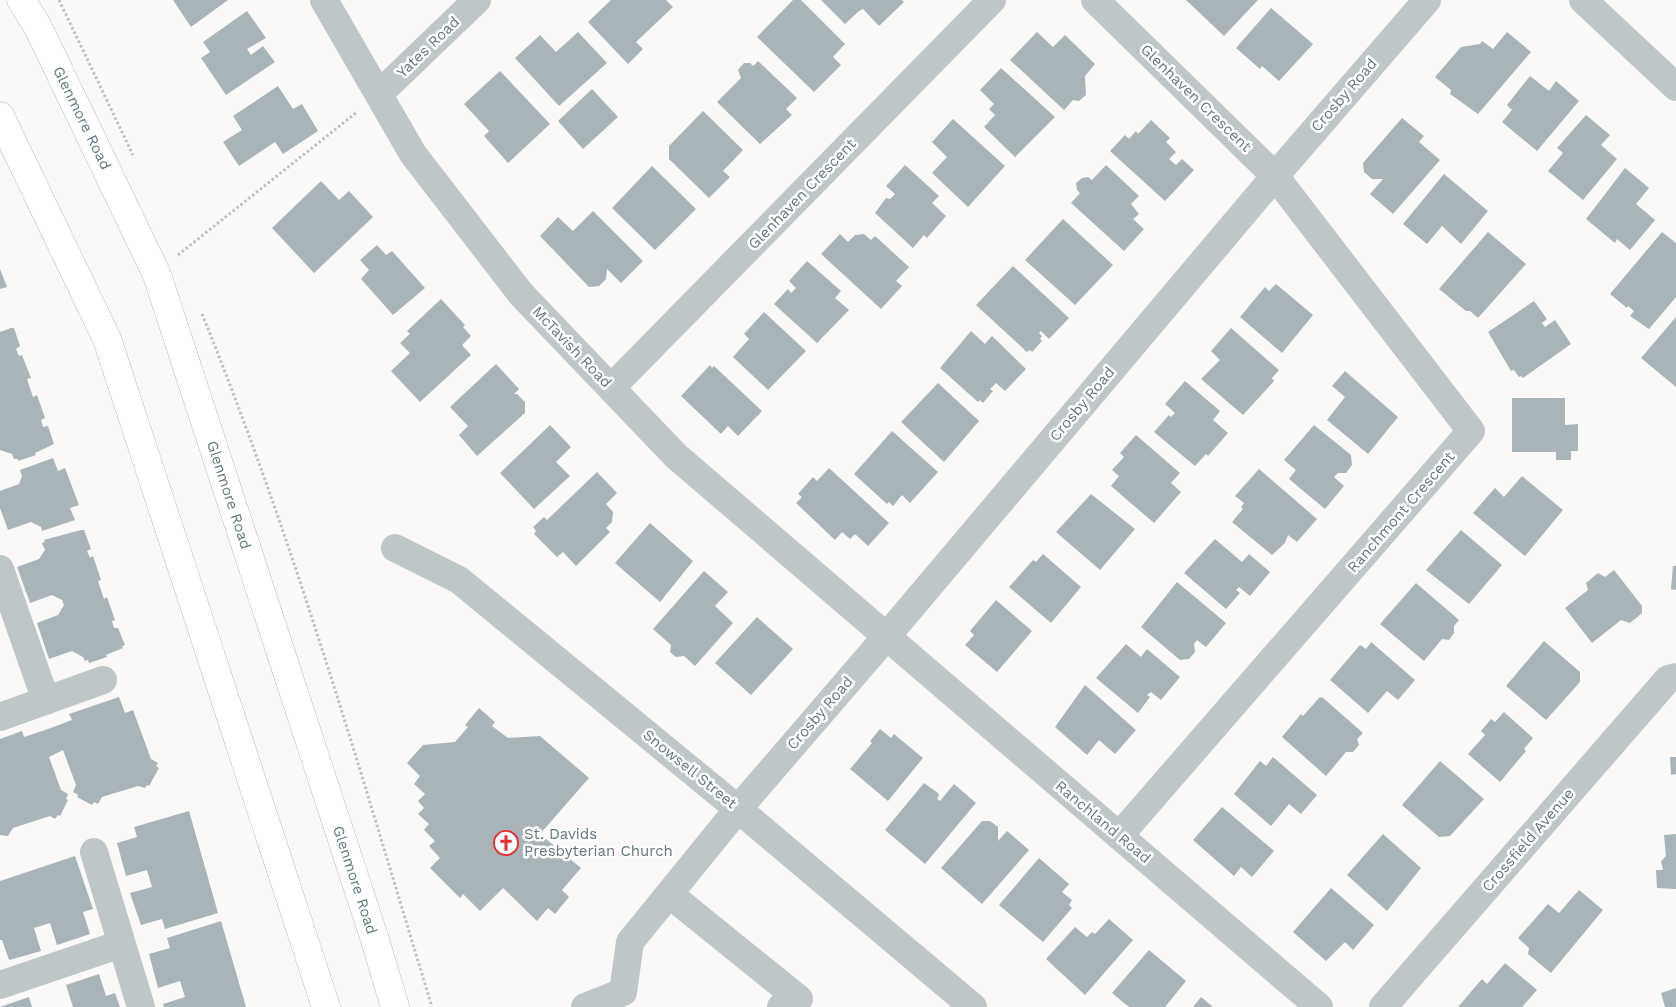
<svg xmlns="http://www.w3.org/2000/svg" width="1676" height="1007" font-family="'Work Sans',sans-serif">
  <rect width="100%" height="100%" fill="#faf9f8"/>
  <path fill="#a8b4b7" d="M173,0H228L191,27Z
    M611,0H666L673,7L636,42L643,49L628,64L588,22Z
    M793,0H801L845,44L833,57L841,65L814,92L757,37Z
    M821,0H902L904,2L879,26L863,9L859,11L845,24Z
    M1186,0H1258L1224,36Z
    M1271,8L1313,44L1279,81L1262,66L1260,69L1236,48Z
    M247,11L266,38L247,49L251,55L263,46L275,62L226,95L201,58L210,52L203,42Z
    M578,32L607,63L559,106L515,58L540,35L556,52Z
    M1037,32L1053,47L1065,35L1095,64L1085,76L1086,95L1079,101L1073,100L1064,110L1010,60Z
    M1507,32L1531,52L1478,114L1450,94L1451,90L1435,77L1461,47L1480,44L1482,41L1493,49Z
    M758,61L797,98L786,109L792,115L760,144L717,102L741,78L738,70L744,63H750L753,66Z
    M1001,68L1055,117L1015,157L984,127L995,115L989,109L994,104L980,90Z
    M500,71L550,124L508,163L484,136L489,131L464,104Z
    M1530,76L1549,91L1556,81L1579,101L1537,151L1502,122L1512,110L1507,105Z
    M278,86L293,109L302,104L318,131L283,154L275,142L239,166L223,142L242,130L233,116Z
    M592,89L618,117L583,149L558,121Z
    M703,111L743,150L723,171L730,177L709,198L669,159V146Z
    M1586,115L1610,135L1601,145L1617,159L1583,200L1548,171L1563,153L1557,148Z
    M1402,118L1424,136L1419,142L1440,160L1393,214L1370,194L1383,179H1372L1364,172L1363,163Z
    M953,119L1005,166L968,207L932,173L947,157L932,142Z
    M1151,120L1170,138L1166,142L1176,152L1169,159L1176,165L1182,159L1194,170L1165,201L1110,151L1125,135L1129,139L1136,131L1138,134Z
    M905,165L939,196L932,203L946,216L927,238L924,235L913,248L875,213L886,198L890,199L895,194L886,186Z
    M1106,165L1139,196L1131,204L1139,214L1133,219L1144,229L1124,251L1071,203L1080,193L1077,190L1076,183L1082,178L1088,177L1092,180Z
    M652,166L696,209L655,250L612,208Z
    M1625,168L1649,188L1636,204L1655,220L1630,250L1617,239L1615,243L1586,219Z
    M1444,174L1488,211L1461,244L1442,226L1427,244L1403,224Z
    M321,181L339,200L349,191L373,217L314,273L272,228Z
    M593,211L643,261L621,283L607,269L606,279L599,286L589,287L540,236L558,217L573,231Z
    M1063,219L1113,265L1075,305L1025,260Z
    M1488,232L1526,264L1478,318L1470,311H1466L1439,289Z
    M1662,232L1676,243V297L1649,329L1630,316L1634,311L1628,306L1627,308L1610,294Z
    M840,234L848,242L855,235L864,234L871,240L875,236L909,267L896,281L902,286L881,309L821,254Z
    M377,245L386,255L392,251L425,288L393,315L361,279L369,270L360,260Z
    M807,261L841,291L835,298L849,310L817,343L774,304L788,289L791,293L796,288L789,281Z
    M1013,266L1069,318L1049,339L1041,331L1039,333L1042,336L1040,339L1042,341L1032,352L1030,350L1027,352L976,305Z
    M0,269L7,287L0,289Z
    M1276,284L1313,315L1282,353L1240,317L1265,287L1269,291Z
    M441,299L465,325L463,327L471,336L462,345L471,355L420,402L391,371L410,353L400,343L410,334L407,331Z
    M1534,301L1547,319L1542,323L1545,327L1555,320L1571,344L1523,378L1521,376L1519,377L1514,370L1511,371L1488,332Z
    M764,312L806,351L768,390L733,357L749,339L744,334Z
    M1676,317V387L1641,358Z
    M11,328H14L20,346L16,349L19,356L22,355L31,378L27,379L33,397L37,395L45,418L41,420L43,427L48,426L54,444L35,453L36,455L18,461V459H14L12,454L0,450V332Z
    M1231,328L1279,370L1272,378L1274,381L1243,415L1201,379L1220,360L1211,351Z
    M971,331L985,344L992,336L1026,369L1005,391L996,383L990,389L993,391L983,403L980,400L978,402L940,368Z
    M496,364L519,389L514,394H517L525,402V413L477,456L459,435L468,426L450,407Z
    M710,365L712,368L714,366L762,411L738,436L728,426L721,434L681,396Z
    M1345,371L1398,417L1368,454L1327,420L1345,397L1332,386Z
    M1185,381L1220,411L1213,420L1228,433L1208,456L1206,454L1195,466L1154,432L1169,415L1171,417L1175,413L1165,404Z
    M938,383L979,421L944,462L901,422Z
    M1512,398H1565V425L1578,424V451H1571V460H1556V452H1512Z
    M550,425L571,447L556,462L570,476L534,509L500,473Z
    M1314,425L1351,455L1352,465L1346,473H1338L1334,477L1344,486L1325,509L1289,479L1296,470L1284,460Z
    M892,431L938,472L910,503L902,495L893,506L889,502L887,504L854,474Z
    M1136,435L1180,473L1171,483L1181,492L1154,523L1111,486L1119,476L1112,470L1124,457L1120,453Z
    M53,458L58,471L65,468L79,505L70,508L75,520L42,531L41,527L31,522L8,530L0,508V491L19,484L22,476L20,470Z
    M829,468L889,523L868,546L855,534L850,539L842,532L835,540L796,503L802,497L798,494L813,477L817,481Z
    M1259,469L1317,519L1297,542L1288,535L1285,543L1272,555L1232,522L1243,509L1241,507L1244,503L1235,496Z
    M597,472L617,493L606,504L613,512L612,522L606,528L610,532L576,566L563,552L557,557L534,534L536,531L533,527L544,517L547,520Z
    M1522,476L1563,510L1525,556L1473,513L1495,488L1504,497Z
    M1091,494L1135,529L1100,570L1056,532Z
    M650,523L693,561L660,602L615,563Z
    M81,530H84L91,549L87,551L90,558L93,556L101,580L98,581L104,599L107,597L115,620L112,621L114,628H118L125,645L122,646L123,648L106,655L107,657L89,663L88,660L85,661L83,657L72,651L49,659L37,623L58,615L64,605L62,600L52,595L30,603L17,567L39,559L45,550L42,543L45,542L44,540Z
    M1461,530L1502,565L1469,604L1426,570Z
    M1215,539L1242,562L1249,554L1270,572L1250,596L1239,587L1236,590L1240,593L1226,609L1184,573Z
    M1043,554L1081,587L1051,623L1009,587L1033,560L1036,562Z
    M1673,566H1676V590L1671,589Z
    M1614,570L1642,606V613L1630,623L1621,620L1592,643L1565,608L1588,590L1586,583L1598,573L1605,577Z
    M704,571L728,592L715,606L733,623L695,666L684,656L676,657L670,652L671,645L653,629Z
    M1177,582L1226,623L1206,647L1197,640L1194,644L1195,652L1189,659L1180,660L1141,627Z
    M1416,583L1459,620L1454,626V633L1449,640L1442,639L1424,661L1380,624Z
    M996,600L1032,631L997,672L965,645L974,635L970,631Z
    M757,617L793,649L751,695L715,663Z
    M1544,641L1580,672V682L1546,720L1506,686Z
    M1371,642L1415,680L1398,700L1387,691L1368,713L1330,680L1360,645L1366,649Z
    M1126,644L1141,657L1147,649L1180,677L1161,700L1151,692L1147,695L1150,697L1138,713L1096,678Z
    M1085,685L1136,730L1115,754L1099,740L1087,755L1055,727Z
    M119,697L125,713L133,710L151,759L158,763L156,766L159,768L149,786L147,785L145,788L138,786L102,797L98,804L94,802L92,805L77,797L78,795L73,792L76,785L63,750L49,757L61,790L68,794L66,799L68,800L60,816L58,815L55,819L50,816L13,828L8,836L0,835V739L22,731L24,737L48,729L72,720L69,714Z
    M1322,697L1363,733L1357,739L1359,745L1353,752H1346L1326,776L1282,737L1301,714L1303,716L1319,698Z
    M479,708L495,722L492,726L508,738L540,736L589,778L540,834L581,868L562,890L569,897L555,914L548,908L537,921L503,888L480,911L463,894L460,898L430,868L440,858L429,846L435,841L424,830L429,824L418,814L424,808L418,801L425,794L414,784L420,776L407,763L423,745L455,742L468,727L465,725Z
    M1504,712L1533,738L1524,749L1526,751L1500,782L1468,754L1485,735L1481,731L1491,719L1495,722Z
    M880,729L891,738L894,734L923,758L888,801L850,769L872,743L870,741Z
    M1273,757L1317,795L1301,814L1289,804L1271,826L1234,794L1260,761L1266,766Z
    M1670,757H1676V774L1671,775Z
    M1440,761L1484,799L1450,836L1439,837L1402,805Z
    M924,783L938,793L939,796L937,799L940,801L954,784L976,803L925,864L885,830Z
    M1222,807L1274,851L1252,877L1241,867L1234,876L1193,840Z
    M189,811L218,913L165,929L162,919L141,925L130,893L152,887L147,870L126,876L117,843L137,837L134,827Z
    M982,821H990L998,827V841L1007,831L1029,850L982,904L941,868Z
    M1383,834L1421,868L1387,911L1347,875Z
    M1676,834V889L1657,888L1656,870H1663L1661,861L1666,856L1664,835Z
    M75,856L93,909L83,912L90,934L57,945L50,923L34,928L41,951L9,960L2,940H0V881Z
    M1039,858L1069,884L1062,892L1072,900L1069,905L1072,908L1043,942L999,905Z
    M1331,888L1374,925L1353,950L1345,942L1326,961L1293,932Z
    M1579,890L1603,910L1551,973L1528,954L1529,948L1518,938L1548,904L1559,913Z
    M1109,919L1133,940L1085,995L1046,959L1075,927L1087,937L1092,932L1095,934Z
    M221,921L246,1007H164L163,1004L185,997L180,981L158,988L149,954L170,948L167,938Z
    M1149,950L1186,981L1165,1007H1129L1112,993Z
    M1505,963L1537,990L1522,1007H1458L1482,979L1487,984Z
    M99,974L106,996L115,993L120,1007H73L66,985Z
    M1676,988V1007H1665L1661,993Z
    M29,997L32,1007H0Z
    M1201,997L1213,1007H1193Z"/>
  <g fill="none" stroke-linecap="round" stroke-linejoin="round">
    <defs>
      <path id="major" d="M21,0L38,27L157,275L375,940L395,1007
        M0,116L107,339L326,1007"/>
    </defs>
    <use href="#major" stroke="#b2babd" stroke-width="29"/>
    <path stroke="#bbc0c2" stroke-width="3" stroke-dasharray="2.5 2.5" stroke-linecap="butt" d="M59,0L133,155
      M178,255L357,112
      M202,314C294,540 361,774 432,1007"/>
    <path stroke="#bec6c8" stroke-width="28" d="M324,0L413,154L521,294L676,456L1319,1007
      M1095,0L1275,176L1471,431L1119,836
      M1583,0L1676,87
      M379,94L477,0
      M611,388L992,0
      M395,548L459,580L738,809L973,1007
      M0,569L46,701
      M0,717L103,680
      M94,852L141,1007
      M669,894L799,999L781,1007
      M0,985L121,944
      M585,1007L623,992L630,942L738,809L886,637L1275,176L1427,0
      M1383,1007L1668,679L1676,677"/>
    <use href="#major" stroke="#fff" stroke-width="28"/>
  </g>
  <defs>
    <symbol id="church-ring" viewBox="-11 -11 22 22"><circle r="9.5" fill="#fff" stroke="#e32f30" stroke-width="1.5"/><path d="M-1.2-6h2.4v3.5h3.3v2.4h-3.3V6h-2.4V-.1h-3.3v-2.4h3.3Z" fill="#e32f30"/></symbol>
  </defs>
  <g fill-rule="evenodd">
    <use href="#church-ring" x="492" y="829" width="28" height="28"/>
  </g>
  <g text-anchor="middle" stroke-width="5" stroke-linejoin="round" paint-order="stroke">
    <g font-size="15" fill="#60777d" stroke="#fff">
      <text transform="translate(428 47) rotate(-44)" y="5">Yates Road</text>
      <text transform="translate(1344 95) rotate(-49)" y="5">Crosby Road</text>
      <text transform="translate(1196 98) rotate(44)" y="5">Glenhaven Crescent</text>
      <text transform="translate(82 118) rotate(64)" y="5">Glenmore Road</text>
      <text transform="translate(802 194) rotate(-46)" y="5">Glenhaven Crescent</text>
      <text transform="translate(572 347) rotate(46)" y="5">McTavish Road</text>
      <text transform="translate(1082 404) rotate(-50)" y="5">Crosby Road</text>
      <text transform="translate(229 495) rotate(72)" y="5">Glenmore Road</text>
      <text transform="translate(1401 512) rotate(-49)" y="5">Ranchmont Crescent</text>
      <text transform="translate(820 713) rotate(-49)" y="5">Crosby Road</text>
      <text transform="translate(690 769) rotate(39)" y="5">Snowsell Street</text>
      <text transform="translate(1103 822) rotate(40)" y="5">Ranchland Road</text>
      <text transform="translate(1528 840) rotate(-49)" y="5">Crossfield Avenue</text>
      <text transform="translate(355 880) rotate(72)" y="5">Glenmore Road</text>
    </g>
    <g font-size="15" fill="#60777d" stroke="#fff" text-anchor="start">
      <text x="524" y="839">St. Davids<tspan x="524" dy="17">Presbyterian Church</tspan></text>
    </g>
  </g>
</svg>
